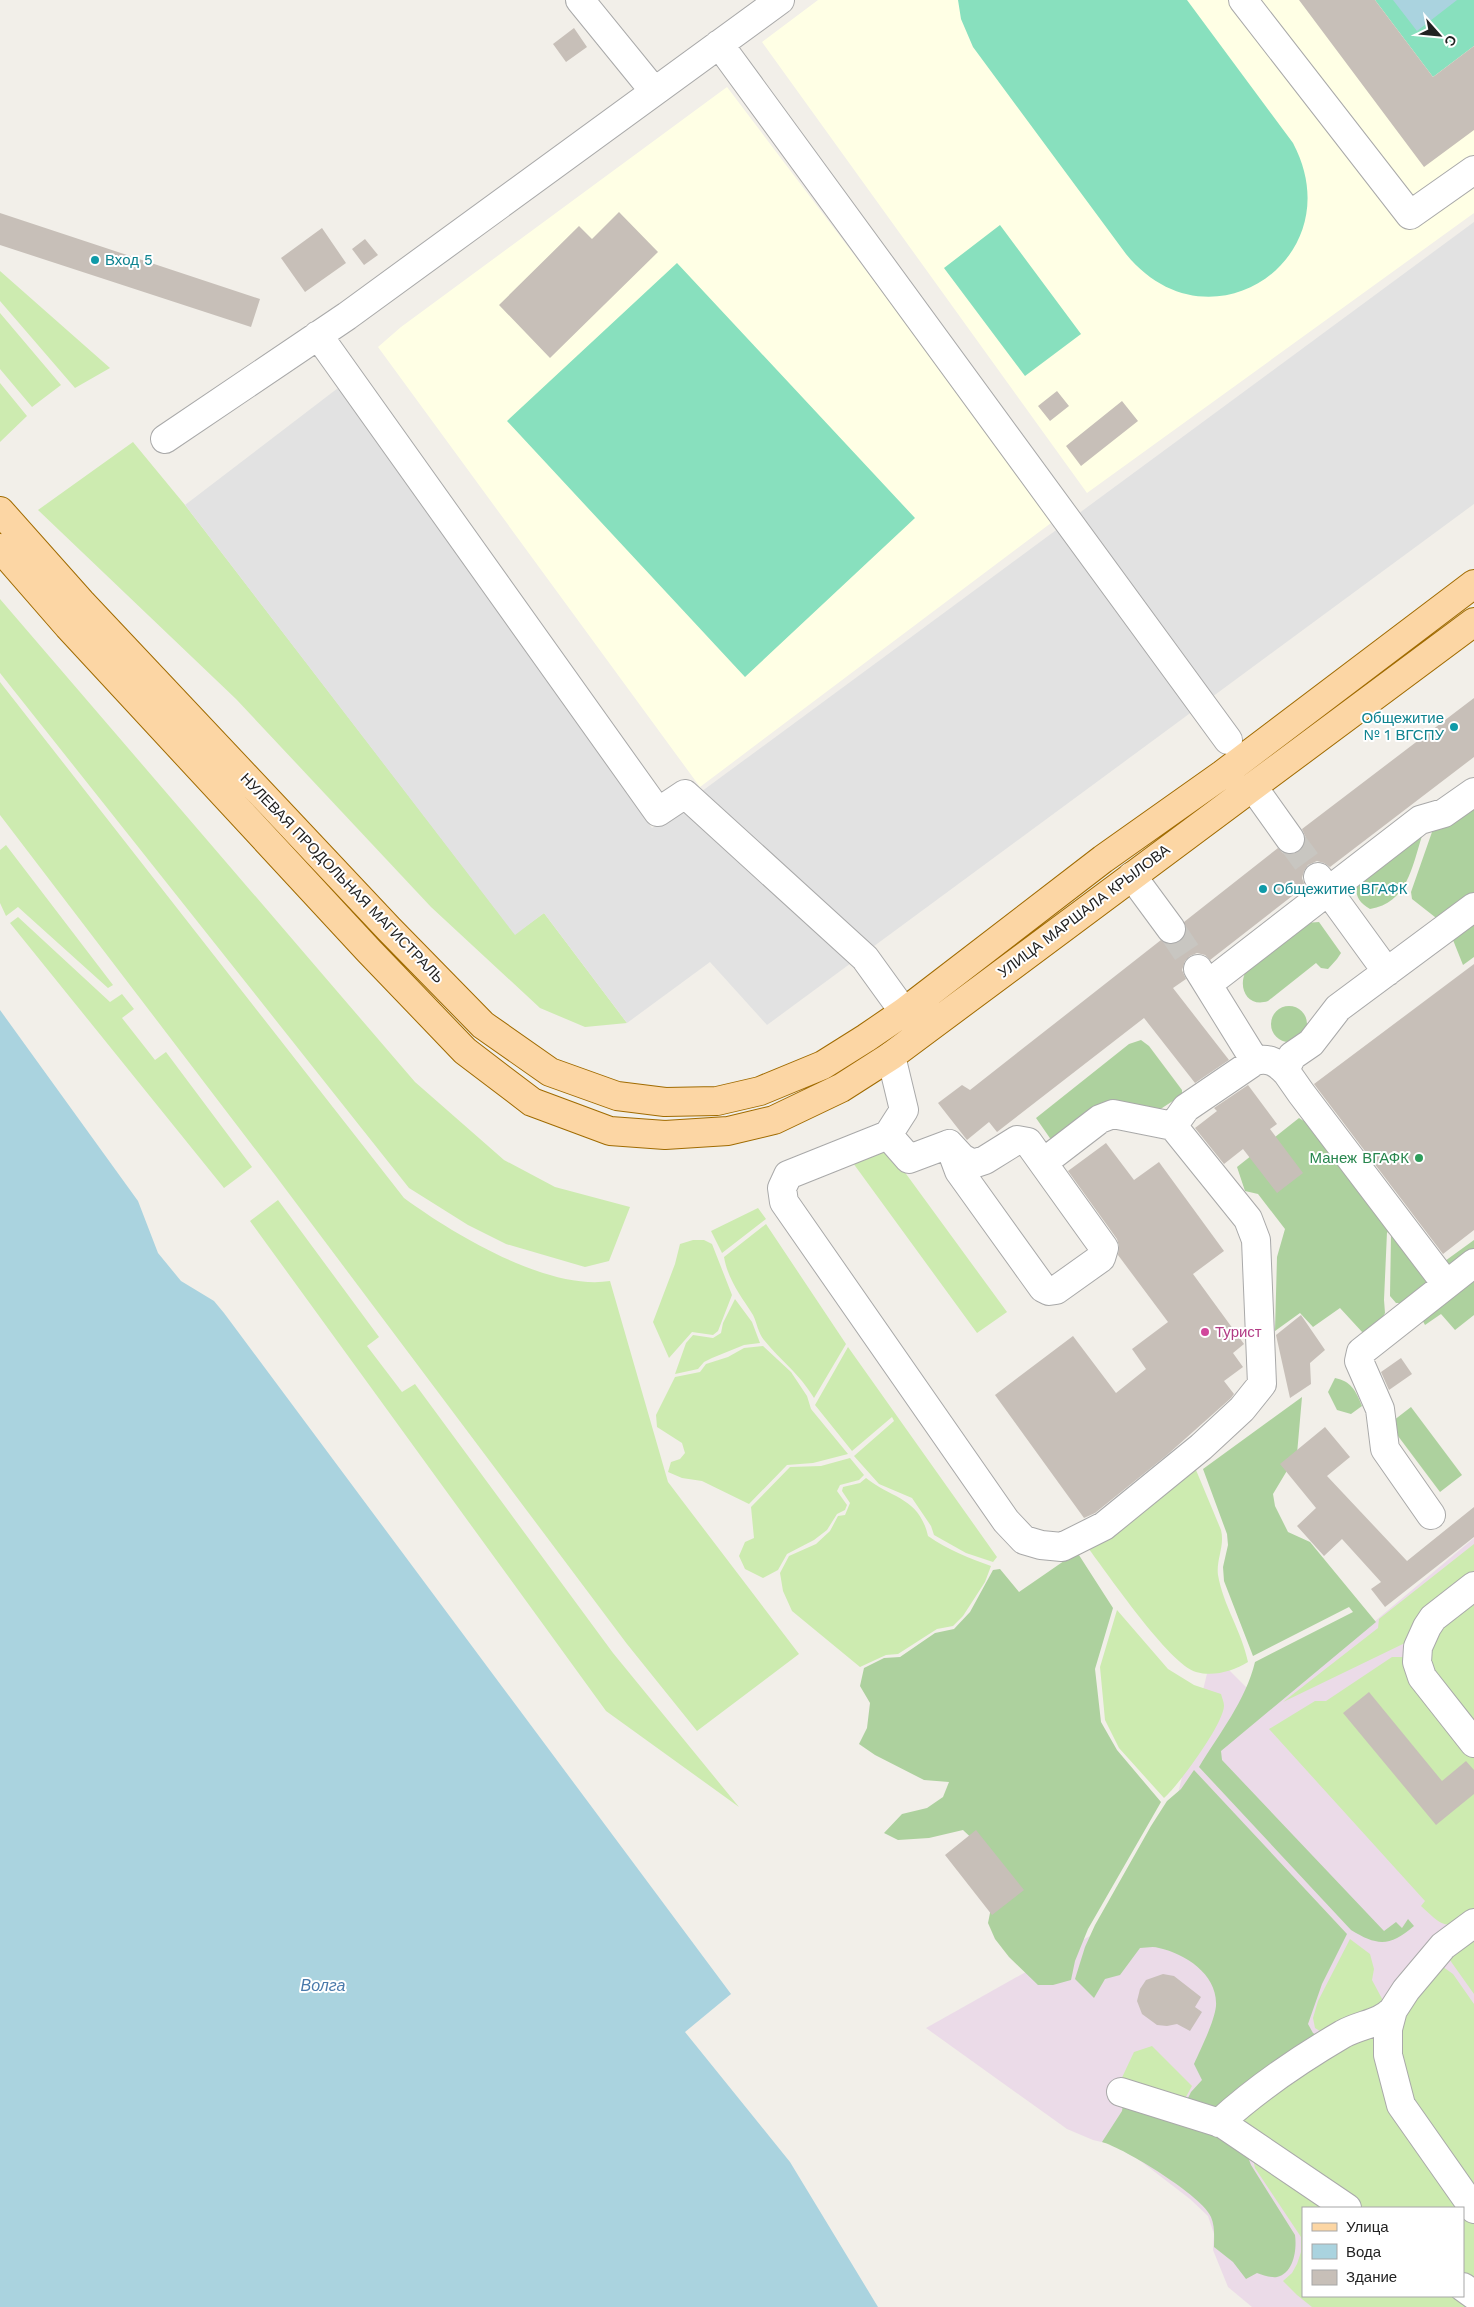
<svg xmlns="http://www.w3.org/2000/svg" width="1474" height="2307" font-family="'Work Sans',sans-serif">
  <rect width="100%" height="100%" fill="#f2efe9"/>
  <path fill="#ebdbe8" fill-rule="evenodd" d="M1474,1538V2307H1252L1228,2287L1213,2250L1214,2234L1208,2216L1190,2199L1134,2156L1114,2145L1093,2140L1067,2129L926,2028L1152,1901L1212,1653L1269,1710ZM1303,2208H1463V2296H1303Z"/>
  <path fill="#ffffe5" d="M818,0H1474V213L1087,493L762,42Z
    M727,87L1055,520L700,787L378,347L401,327Z"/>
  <path fill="#cdebb0" d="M0,271L110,368L75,388L0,301Z
    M0,313L61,385L32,407L0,369Z
    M0,383L27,416L0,442Z
    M133,442L185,505L515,934L544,913L627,1023L585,1027L540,1008L431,907L236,699L38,510Z
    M0,599L415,1082L504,1160L555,1187L630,1207L609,1261L585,1267L506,1244L468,1225L409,1188L0,673Z
    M0,682L404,1198C453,1234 548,1291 610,1281L668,1482L799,1654L697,1731L627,1644L275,1175L0,815Z
    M6,845L113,985L108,988L18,907L6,916L0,903V850Z
    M18,917L110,1002L122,994L134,1009L122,1018L155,1060L166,1052L252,1167L224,1188L10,923Z
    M882,1141L1007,1312L977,1333L853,1163Z
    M278,1200L379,1337L367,1346L402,1392L415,1384L613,1653L739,1807L606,1711L250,1221Z
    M758,1208L766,1219L722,1253L711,1231Z
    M766,1224L846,1344L814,1398C799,1373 781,1361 764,1340C758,1333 757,1323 753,1315C741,1296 728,1280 724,1257Z
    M693,1240H704L712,1244L732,1295L718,1331L713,1335L692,1332L669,1358L653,1322L675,1264L680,1244Z
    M735,1299L752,1322L760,1343L744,1345L712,1358L704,1362L698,1369L675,1374L686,1343L693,1335L713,1338L721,1333L723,1323Z
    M763,1346L791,1372L807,1396L811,1409L848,1454L813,1463L787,1465L749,1504L702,1481L682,1478L668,1472L671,1462L680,1459L685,1453L682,1443L657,1427L656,1415L675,1377L700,1372L706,1364L728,1357L744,1348Z
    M848,1347L997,1557L993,1562L966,1553L934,1535L931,1526L912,1498L879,1484L854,1456L894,1421L892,1417L852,1451L815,1405Z
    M850,1458L864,1475L859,1480L840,1485L837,1491L847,1505L845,1510L837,1514L827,1530L814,1540L787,1554L778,1570L763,1578L745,1569L739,1556L745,1542L754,1538L751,1507L790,1467L821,1466Z
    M1196,1470L1221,1530C1225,1546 1216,1559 1218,1575C1223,1605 1242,1632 1248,1662C1233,1671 1214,1677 1196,1672C1169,1664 1108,1574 1088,1548Z
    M866,1478C892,1499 919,1497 928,1536C948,1550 969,1558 991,1566L985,1582L963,1616L953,1626L937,1629L898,1654L886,1655L860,1667L792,1611L783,1591L780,1573L789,1556L816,1544L830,1531L838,1516L845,1515L850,1503L842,1491L843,1487L860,1483Z
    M1474,1544V1576L1405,1643L1283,1702L1378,1628L1379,1619Z
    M1474,1596V1726L1428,1668L1434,1634Z
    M1117,1610L1168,1669L1194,1685L1221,1694C1222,1698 1224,1702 1224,1706C1223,1725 1178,1786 1164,1798L1119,1748L1105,1720L1100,1667Z
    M1392,1657H1403L1409,1673L1474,1755V1916C1443,1929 1445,1928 1421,1906L1425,1901L1269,1729L1315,1701H1326Z
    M1474,1936V1994L1447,1956Z
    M1350,1939L1370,1954L1374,1969L1372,1980L1387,2008L1328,2036L1315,2028L1313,2018L1318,2001Z
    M1439,1964L1453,1974L1474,2004V2195L1437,2144L1398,2074L1397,2015Z
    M1382,2027L1452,2192L1474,2223V2287L1463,2279V2208H1359L1231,2121L1242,2108Z
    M1152,2046L1192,2086L1182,2104L1118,2086L1134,2052Z
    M1253,2159L1334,2208H1303V2296H1459L1474,2307H1312L1297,2295L1283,2281L1292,2273L1297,2264L1301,2252V2237L1255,2168Z"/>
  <path fill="#add19e" d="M1474,799V897L1440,921L1412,899L1411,892L1432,832Z
    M1422,836C1412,867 1407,903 1370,909C1360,903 1356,898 1356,886Z
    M1474,917V957L1463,965L1451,935Z
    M1319,922L1341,953L1337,959L1328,969L1321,968L1316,963L1268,1001C1248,1008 1237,988 1246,971L1305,923Z
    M1271 1024a18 18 0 1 1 36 0a18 18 0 1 1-36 0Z
    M1141,1040L1149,1046L1182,1090V1095L1159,1110L1054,1144L1036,1118L1129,1044Z
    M1299,1118L1312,1126L1431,1284L1408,1303H1396L1390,1296L1391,1235L1387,1232L1384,1300L1385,1313L1378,1326L1363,1333L1340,1308L1313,1327L1300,1313L1275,1331L1277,1257L1285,1229L1258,1194L1245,1191L1237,1167Z
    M1474,1240V1250L1450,1268L1445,1261Z
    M1474,1270V1315L1455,1330L1441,1314L1425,1325L1418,1312Z
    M1335,1378C1351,1381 1356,1391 1362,1406L1351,1414L1337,1410L1328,1392Z
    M1302,1397L1297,1454L1273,1494L1275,1506L1288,1532L1310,1542L1376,1622L1221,1751L1222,1760L1384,1931L1396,1922L1402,1928L1408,1919L1414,1926C1390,1947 1377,1946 1351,1930L1199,1767C1219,1734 1246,1700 1255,1662L1353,1612L1349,1607L1253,1656L1224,1581L1223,1567L1228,1545L1227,1534L1203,1469Z
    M1411,1407L1462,1475L1440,1492L1389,1424Z
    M1077,1552L1113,1608L1095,1669L1101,1722L1117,1750L1161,1802L1088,1929L1075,1961L1071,1980L1053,1985H1038L1009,1957L995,1939L988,1923L993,1898L981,1847L963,1830L929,1838L898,1840L884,1833L902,1814L927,1808L943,1797L949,1782L924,1780L875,1755L859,1744L867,1728L870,1703L860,1686L864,1668L884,1658L900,1657L935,1633L954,1629L970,1612L993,1570L1000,1569L1019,1592Z
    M1194,1770L1347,1934L1322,1984L1308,2024L1313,2033L1323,2038L1227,2107L1207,2112L1184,2106L1191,2092L1202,2080L1194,2064C1201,2048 1214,2023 1216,2006C1218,1975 1186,1954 1159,1948C1153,1946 1146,1948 1140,1948L1120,1975L1105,1979L1094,1998L1075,1979L1085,1947L1095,1925L1151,1826L1167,1801L1181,1789Z
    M1124,2099L1243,2144L1251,2165L1295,2235C1297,2249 1294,2273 1277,2277C1271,2278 1263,2275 1257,2273L1246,2279L1233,2262L1214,2247C1214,2237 1215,2226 1211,2217C1204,2197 1124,2148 1102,2142L1122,2111Z"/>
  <path fill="#88e0be" d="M958,0H1187L1293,143C1354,258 1209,356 1126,254L973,47L961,19Z
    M1375,0H1474V46L1433,77Z
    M1000,225L1081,334L1025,376L944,268Z
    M677,263L915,518L745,677L507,421Z"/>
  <path fill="#e2e2e2" d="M1474,222V504L767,1025L710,962L627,1023L544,913L515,935L185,505L338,388L652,828Z"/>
  <path fill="#aad3df" d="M1393,0H1457L1417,31Z
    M0,1010L138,1201L158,1253L181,1281L214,1301L224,1313L731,1994L685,2032L790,2162L878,2307H0Z"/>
  <path fill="#c7bfb8" d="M1299,0H1375L1433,77L1474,46V130L1424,167Z
    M574,28L587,47L566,62L553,44Z
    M619,212L658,252L550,358L499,305L579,226L592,239Z
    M0,213L260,299L251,327L0,245Z
    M322,228L346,263L305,292L281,258Z
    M365,239L378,255L364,265L352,249Z
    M1057,391L1069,406L1050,421L1038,406Z
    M1122,401L1138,421L1081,466L1066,446Z
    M1474,698V757L1330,867L1324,863L1317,861L1308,865L1304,871L1302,878L1305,886L1210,960L1205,955L1197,953L1190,956L1185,961L1182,970L1186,979L1173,988L1229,1060L1195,1083L1144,1018L997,1132L989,1122L967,1140L938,1103L962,1085L970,1090L1161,940L1172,945L1181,941L1185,935L1184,922L1278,848L1283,853L1291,855L1299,851L1304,846L1306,838L1302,829Z
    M1474,964V1230L1443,1254L1314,1084Z
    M1248,1085L1277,1124L1270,1129L1303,1173L1277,1193L1243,1149L1224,1164L1195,1128L1217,1111L1214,1108Z
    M1106,1143L1134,1180L1159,1162L1224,1251L1193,1274L1244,1344L1233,1353L1243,1367L1224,1381L1234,1394L1231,1398L1167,1455L1095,1513L1084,1518L995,1395L1073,1336L1116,1393L1146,1369L1132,1349L1168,1322L1118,1255L1119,1246L1117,1239L1068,1171Z
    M1301,1315L1325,1350L1310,1363L1311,1384L1290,1398L1276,1335Z
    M1401,1358L1412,1374L1389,1390L1381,1372Z
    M1325,1427L1350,1457L1327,1476L1407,1561L1474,1507V1537L1385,1607L1371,1589L1381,1582L1342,1539L1324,1556L1297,1526L1316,1508L1280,1464Z
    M1369,1692L1442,1781L1466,1761L1474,1770V1794L1436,1825L1343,1713Z
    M976,1830L1024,1890L992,1915L945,1855Z
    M1163,1974L1174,1976L1201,1997L1195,2007L1202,2012L1190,2031L1177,2024L1167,2026L1157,2025L1142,2014L1137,2001L1140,1989L1146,1980Z"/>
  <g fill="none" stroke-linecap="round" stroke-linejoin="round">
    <path stroke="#c8c6c1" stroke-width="28" stroke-dasharray="28 14" stroke-linecap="butt" d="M1290,839L1318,877
      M1171,929L1198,969"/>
    <defs>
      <path id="minor" d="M580,0L654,91
        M1243,0L1410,215L1474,170
        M719,44L1228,740
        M318,335L658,812L685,794L865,958L904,1012
        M165,439L347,316L780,0
        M1253,787L1290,839
        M1132,876L1171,929
        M1318,877L1387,972
        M1198,969L1255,1061
        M1208,984L1420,820L1444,813L1474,792
        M891,1056L904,1110L888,1135L788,1175L782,1188L784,1202L1006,1521L1024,1540L1041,1545L1062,1547L1104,1526L1201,1447L1242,1409L1262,1384L1256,1240L1248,1219L1173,1126L1113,1114L1100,1119L1044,1162
        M1173,1126L1186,1108L1255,1061C1269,1057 1278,1063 1287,1073
        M888,1135L909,1159L949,1144L962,1158L973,1164L985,1160L1017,1140L1028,1142L1104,1248L1101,1258L1056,1290L1049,1291L1043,1288L959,1171L949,1144
        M1446,1284L1301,1093L1287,1073V1066L1292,1056L1311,1043L1338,1008L1474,907
        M1431,1515L1385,1449L1380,1409L1359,1361L1361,1352L1474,1263
        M1474,1586L1433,1618L1427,1627L1418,1647L1417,1662L1422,1677L1474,1743
        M1474,1923L1443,1946L1406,1990L1393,2010L1388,2029V2055L1401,2105L1474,2209
        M1121,2092L1223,2124L1347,2208
        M1219,2123C1254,2091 1302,2058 1343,2034C1361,2024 1380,2024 1393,2010
        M1463,2287L1474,2295"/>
      <path id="major" d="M0,511L81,602L389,929L483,1025L550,1072L617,1096L665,1102L717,1101L760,1091L823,1065L866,1038L904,1012L1103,859L1223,774L1474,584
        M0,548L68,626L369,951L465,1051L532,1102L610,1131L665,1135L728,1131L774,1120L841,1088L891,1056L1474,622"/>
    </defs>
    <use href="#minor" stroke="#a9a9a9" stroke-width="30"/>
    <use href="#major" stroke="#a06b00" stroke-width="30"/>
    <use href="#minor" stroke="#fff" stroke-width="28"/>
    <use href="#major" stroke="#fcd6a4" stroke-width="28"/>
  </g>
  <g fill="#0f9aa8" stroke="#fff" stroke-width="2">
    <circle cx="95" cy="260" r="5"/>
    <circle cx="1454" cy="727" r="5"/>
    <circle cx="1263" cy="889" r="5"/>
  </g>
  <circle fill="#2e9e5b" stroke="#fff" stroke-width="2" cx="1419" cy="1158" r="5"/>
  <circle fill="#d1479c" stroke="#fff" stroke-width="2" cx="1205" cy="1332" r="5"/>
  <g text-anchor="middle" stroke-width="4" stroke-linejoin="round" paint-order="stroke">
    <g font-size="15" fill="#0d838f" stroke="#fff" text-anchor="start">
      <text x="105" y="265">Вход 5</text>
      <text x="1444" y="723" text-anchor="end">Общежитие<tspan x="1444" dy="17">№ 1 ВГСПУ</tspan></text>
      <text x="1273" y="894">Общежитие ВГАФК</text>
    </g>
    <g font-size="15" fill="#222" stroke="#fff">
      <text transform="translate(342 878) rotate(46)" y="5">НУЛЕВАЯ ПРОДОЛЬНАЯ МАГИСТРАЛЬ</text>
      <text transform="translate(1084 911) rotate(-37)" y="5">УЛИЦА МАРШАЛА КРЫЛОВА</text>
    </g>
    <g font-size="15" fill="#27864d" stroke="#fff" text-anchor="end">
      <text x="1409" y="1163">Манеж ВГАФК</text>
    </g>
    <g font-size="15" fill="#b23c85" stroke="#fff" text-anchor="start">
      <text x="1215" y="1337">Турист</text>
    </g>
    <g font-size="16" font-style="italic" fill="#4a7aab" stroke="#fff">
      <text x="323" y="1991">Волга</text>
    </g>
  </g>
  <rect x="1302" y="2207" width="162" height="90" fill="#ffffff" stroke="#a7a7a7"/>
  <rect x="1312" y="2223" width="25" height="8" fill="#fcd6a4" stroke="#a7a7a7"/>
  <text x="1346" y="2232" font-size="15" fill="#222222">Улица</text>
  <rect x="1312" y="2244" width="25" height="15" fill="#aad3df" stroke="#a7a7a7"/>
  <text x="1346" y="2257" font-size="15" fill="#222222">Вода</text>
  <rect x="1312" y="2270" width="25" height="15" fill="#c7bfb8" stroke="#a7a7a7"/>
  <text x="1346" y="2282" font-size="15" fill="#222222">Здание</text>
  <g transform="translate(1439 35) rotate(117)" stroke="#ffffff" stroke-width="4" paint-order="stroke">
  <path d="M0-4L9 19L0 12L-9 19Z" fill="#222222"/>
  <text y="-8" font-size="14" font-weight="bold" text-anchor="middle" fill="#222222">С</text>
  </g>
</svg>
